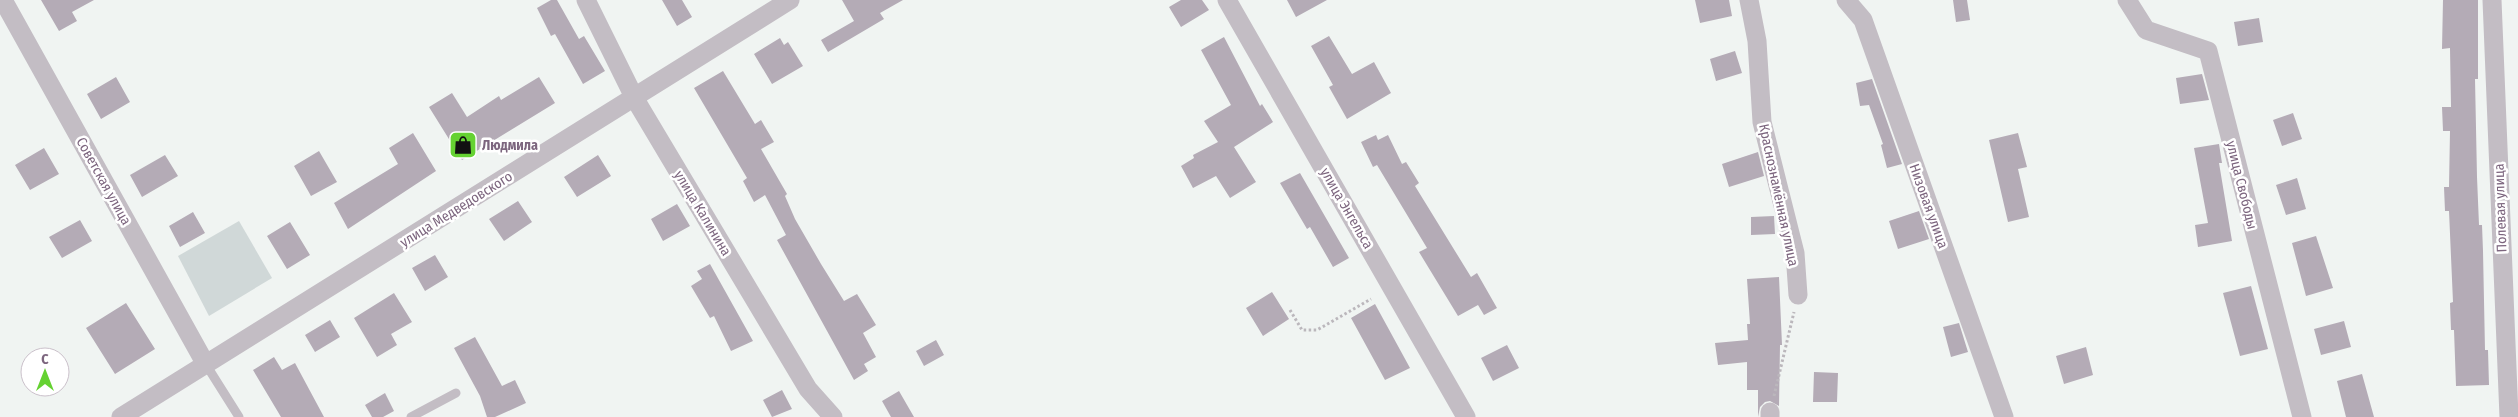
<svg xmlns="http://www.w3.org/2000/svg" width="2518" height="417" font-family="'Fira Sans Condensed',sans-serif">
  <rect width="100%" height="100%" fill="#f0f4f2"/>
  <path fill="#d0d8d8" d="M239,221L272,278L209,316L178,256Z"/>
  <path fill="#b4abb6" d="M41,0H94L72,12L77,21L59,31Z
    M551,0H557L579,39L584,36L605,71L583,84L555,34L551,36L537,8Z
    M662,0H682L692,17L677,26Z
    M842,0H903L880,13L884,19L828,52L821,40L854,21Z
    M1181,0H1202L1209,10L1181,27L1169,7Z
    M1287,0H1327L1296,17Z
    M1695,0H1729L1732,16L1700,23Z
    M1953,0H1967L1970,20L1956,22Z
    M2443,0H2478V79H2475L2477,177L2479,225H2482L2483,251L2485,350H2488L2489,385L2456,386L2454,330H2451L2450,303L2453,302L2449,211H2445L2444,187H2449L2450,131H2443L2442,107H2451L2450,48L2442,49Z
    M2259,18L2263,42L2238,46L2234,22Z
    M1329,36L1352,74L1374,62L1391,93L1347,119L1329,87L1333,85L1311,46Z
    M1224,37L1260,106L1262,104L1273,122L1234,147L1256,182L1230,198L1216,176L1193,188L1181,166L1194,158L1193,155L1218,142L1204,121L1231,105L1201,50Z
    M780,38L784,45L788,42L803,66L772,84L754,54Z
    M1735,51L1742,73L1716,81L1710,59Z
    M723,71L755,124L761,120L774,142L761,149L787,194L785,196L795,219L821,264L844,301L857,294L876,325L863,333L876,357L864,364L868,371L854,380L777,240L786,235L765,195L754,202L743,181L747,178L694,88Z
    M2202,74L2209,100L2180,104L2176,78Z
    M116,77L130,102L101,119L87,94Z
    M539,77L555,103L462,160L429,107L452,93L467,117L499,96L501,100Z
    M1872,79L1902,164L1887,168L1881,145L1883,144L1869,105L1860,106L1856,83Z
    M2293,113L2302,139L2282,146L2273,120Z
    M413,133L436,171L348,229L334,203L398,164L389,148Z
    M2018,133L2027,167L2018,169L2029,217L2008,222L1989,140Z
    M1376,135L1378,140L1388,135L1402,164L1406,162L1419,183L1415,186L1471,277L1477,273L1497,308L1484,315L1478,305L1458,316L1419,252L1427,248L1377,165L1373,167L1361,142Z
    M2219,144L2222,163H2219L2232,241L2198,247L2195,225L2208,223L2194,148Z
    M44,148L59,174L30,190L15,165Z
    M319,151L337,182L311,196L294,166Z
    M1758,152L1764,176L1729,187L1722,164Z
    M165,155L178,176L142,197L130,175Z
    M598,155L611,176L577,197L564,177Z
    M1300,173L1349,258L1333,267L1310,227L1307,229L1280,183Z
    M2297,178L2306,209L2286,215L2276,185Z
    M518,201L532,222L504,241L489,219Z
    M677,204L690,226L663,241L651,219Z
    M1919,211L1929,239L1898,249L1889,221Z
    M193,212L205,233L180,247L169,226Z
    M1774,216L1775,234L1751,235V217Z
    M80,220L92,241L62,258L49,237Z
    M290,222L310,255L287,269L267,236Z
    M2316,236L2333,288L2306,296L2292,243Z
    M435,255L448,277L425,291L412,268Z
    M710,264L753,341L731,351L714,316L710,318L691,286L702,279L697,271Z
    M1779,277L1782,345H1780L1779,406L1770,401L1765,402L1760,407L1758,417V390H1747V362L1718,365L1715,343L1748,340L1747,324H1750L1747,279Z
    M2251,286L2268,349L2240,356L2223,293Z
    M1272,292L1289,319L1263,336L1246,308Z
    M394,293L412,322L391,334L397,345L377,357L354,318Z
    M126,303L155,349L115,374L86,328Z
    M1375,304L1410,368L1385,380L1351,318Z
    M330,320L340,337L315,352L305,335Z
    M2344,321L2351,347L2321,355L2314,329Z
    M1959,323L1968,352L1951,357L1943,327Z
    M475,337L502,386L515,380L526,403L495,417H487L480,396L454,348Z
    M936,340L944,355L924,366L916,351Z
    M1507,345L1519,368L1493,381L1481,358Z
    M2086,347L2093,375L2064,384L2056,356Z
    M274,357L282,370L295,363L324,417H281L253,370Z
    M1814,372L1838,373L1837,402H1813Z
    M2362,374L2374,417H2346L2337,381Z
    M782,390L792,409L772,417L763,400Z
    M899,391L914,417H891L882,401Z
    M385,393L394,411L383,417H372L365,405Z"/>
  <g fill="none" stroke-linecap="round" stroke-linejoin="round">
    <path stroke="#bbb7bc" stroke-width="3" stroke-dasharray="2.5 2.5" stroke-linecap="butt" d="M1290,310L1302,330H1317L1371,299
      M1774,396L1794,312"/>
    <path stroke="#c3bdc4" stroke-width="9" d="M205,363L239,417
      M411,417L456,393"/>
    <path stroke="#c3bdc4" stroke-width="19" d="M3,0L205,363
      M586,0L635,99L808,389L833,417
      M1227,0L1466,417
      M1749,0L1757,41L1762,122L1795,253L1798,295
      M1846,0L1863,20L2004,417
      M2127,0L2146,30L2208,51L2302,417
      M2492,0L2509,417
      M1770,412V417
      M121,417L790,0"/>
  </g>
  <defs>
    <symbol id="shop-square" viewBox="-11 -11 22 22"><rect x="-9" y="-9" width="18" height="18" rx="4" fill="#65d232" stroke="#fff"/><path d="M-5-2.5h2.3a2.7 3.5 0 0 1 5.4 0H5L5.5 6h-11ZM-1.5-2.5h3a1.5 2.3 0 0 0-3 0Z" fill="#111"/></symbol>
  </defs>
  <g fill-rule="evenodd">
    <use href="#shop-square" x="447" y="129" width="32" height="32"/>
  </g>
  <g text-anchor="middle" stroke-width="5" stroke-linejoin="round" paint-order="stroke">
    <g font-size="14" font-weight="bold" fill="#7c657e" stroke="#fff" text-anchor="start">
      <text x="482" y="150">Людмила</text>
    </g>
    <g font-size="14" fill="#7c657e" stroke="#fff">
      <text transform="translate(104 181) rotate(61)" y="5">Советская улица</text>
      <text transform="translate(2242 185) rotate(76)" y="5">улица Свободы</text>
      <text transform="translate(1779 195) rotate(78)" y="5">Краснознамённая улица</text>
      <text transform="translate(1929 206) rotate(70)" y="5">Низовая улица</text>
      <text transform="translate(1347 208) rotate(60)" y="5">улица Энгельса</text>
      <text transform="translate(2500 208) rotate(-92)" y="5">Полевая улица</text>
      <text transform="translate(456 209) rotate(-32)" y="5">улица Медведовского</text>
      <text transform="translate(703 213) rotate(59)" y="5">улица Калинина</text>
    </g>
  </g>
  <g transform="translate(45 372)"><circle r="24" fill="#ffffff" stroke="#cbc1cb"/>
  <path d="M0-4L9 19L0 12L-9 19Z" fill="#65d232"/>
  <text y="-8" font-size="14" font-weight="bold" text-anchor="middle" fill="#7c657e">С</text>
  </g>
</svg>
